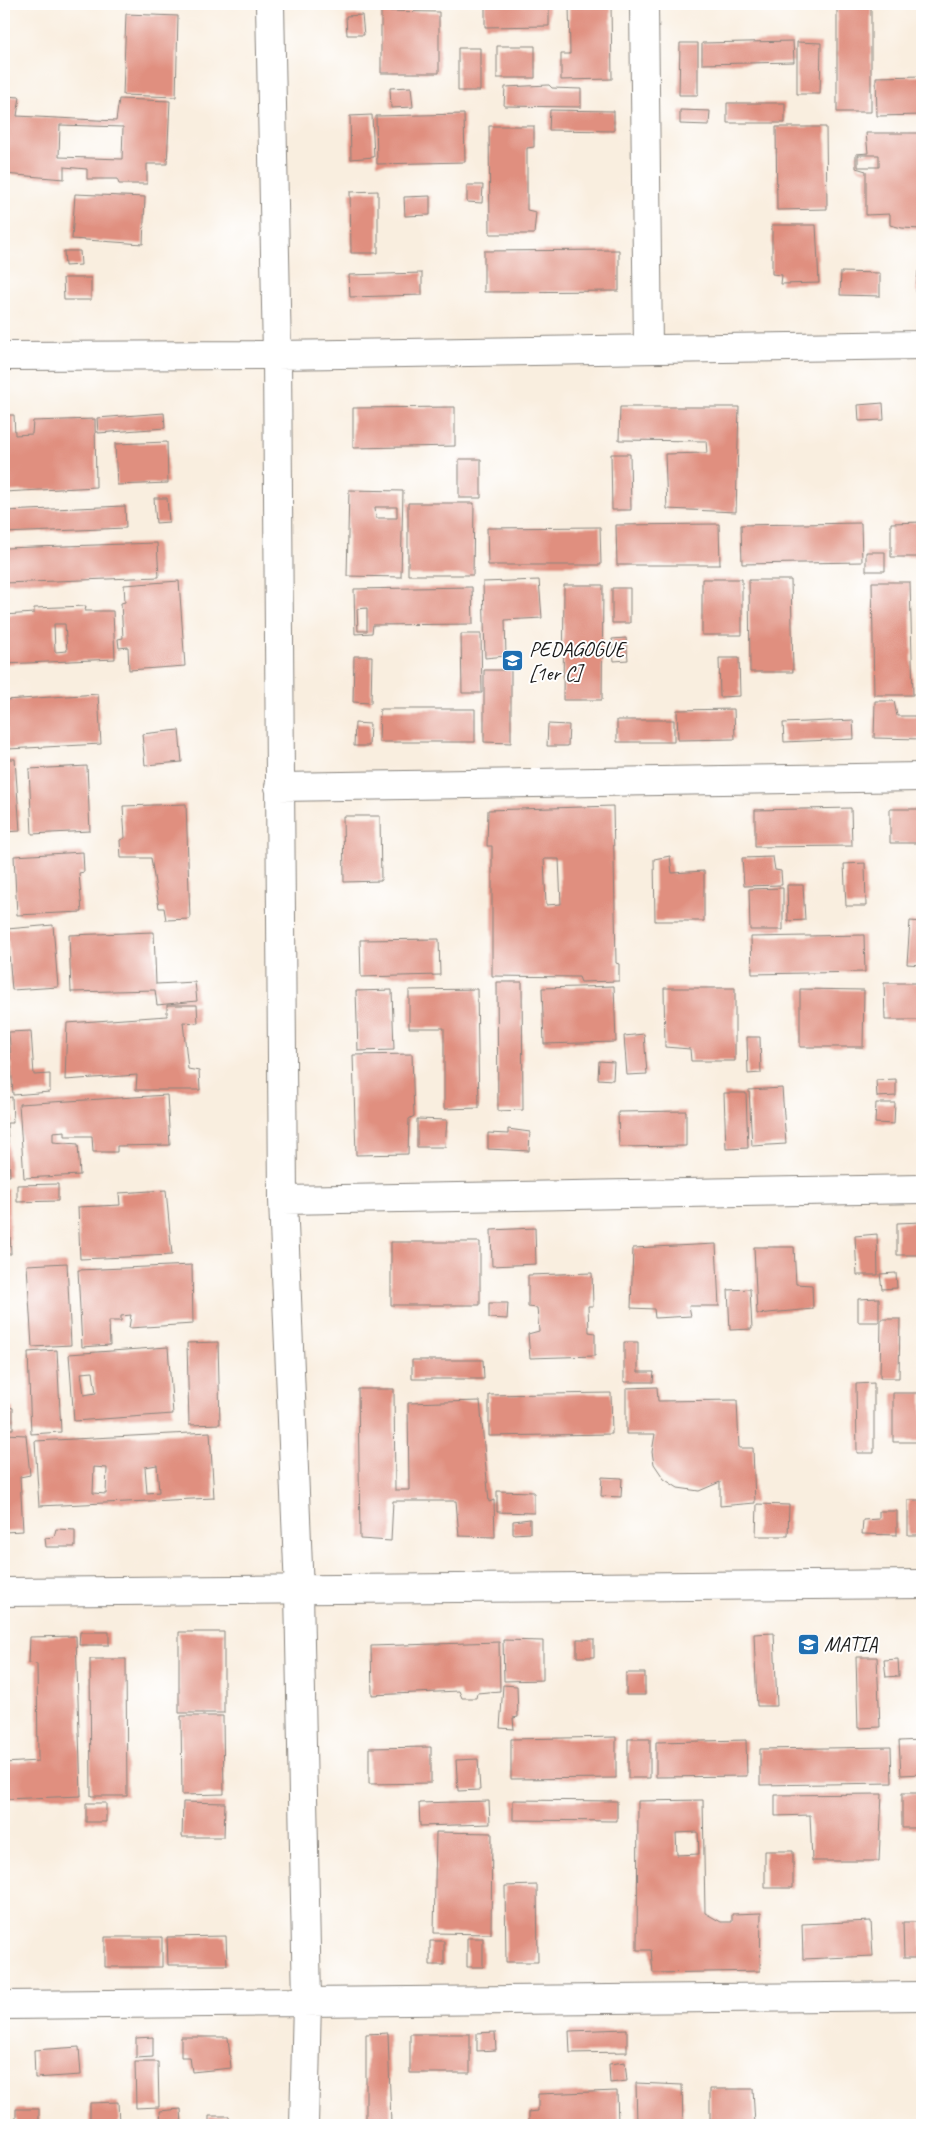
<svg xmlns="http://www.w3.org/2000/svg" width="926" height="2129" font-family="Caveat,sans-serif">
  <rect width="100%" height="100%" fill="#fff"/>
  <filter id="ink" filterUnits="userSpaceOnUse"><feTurbulence type="fractalNoise" baseFrequency=".02" numOctaves="2"/><feDisplacementMap in="SourceGraphic" scale="10" xChannelSelector="R" yChannelSelector="G"/><feConvolveMatrix kernelMatrix="1 2 1 2 8 2 1 2 1" color-interpolation-filters="sRGB"/></filter>
  <filter id="wash" filterUnits="userSpaceOnUse"><feTurbulence type="fractalNoise" baseFrequency=".0096" numOctaves="4" result="noise"/><feDisplacementMap in="SourceGraphic" scale="20" xChannelSelector="R" yChannelSelector="G"/><feGaussianBlur stdDeviation="1.12" result="paint"/><feColorMatrix in="noise" values="0 0 0 0 0 0 0 0 0 0 0 0 0 0 0 0 0 1.4 0 .05"/><feComposite in="paint" operator="in"/></filter>
  <g filter="url(#wash)">
    <rect width="100%" height="100%" fill="#f9eedf"/>
    <g id="blocks">
      <path fill="#e08f7f" fill-rule="evenodd" d="M377,4H424V5L377,6Z
        M485,4H549V26L485,27Z
        M569,4H611L612,79L561,80V54H570Z
        M837,4H871V112H837Z
        M381,11L439,12V73H381Z
        M126,14L178,16L176,97L123,95Z
        M362,15L364,35H347L346,16Z
        M793,41L794,62L702,64V43Z
        M797,42L821,43L820,94H797Z
        M680,43H698V95H679Z
        M497,46H535V78H497Z
        M458,48H480V91H458Z
        M922,76V115L877,116L876,77Z
        M549,85L552,88L581,89V107L504,106L505,87Z
        M411,87L413,107L391,108L390,88Z
        M4,96L20,97L17,116L116,121L119,99L170,101L167,164H147V184H119L117,179H87V169L64,167V179L4,174ZM60,125L123,127L122,159L59,157Z
        M727,103H785V123H727Z
        M550,110L614,111V131L549,130Z
        M680,110L710,111L709,125L680,124Z
        M464,114L465,162L377,164L376,116Z
        M372,115L374,157L351,159L350,116Z
        M489,126H534V147L527,148V210L536,212L534,234H490Z
        M776,127H826L827,209L777,210Z
        M866,133H922V229L902,228L890,225V214L866,215V171L856,168V154L868,153ZM858,155H879V167H858Z
        M467,185H483L482,203L467,202Z
        M378,191V253H351L350,192Z
        M75,194L145,197L143,244L72,239Z
        M430,196V215L405,216L404,197Z
        M772,225H816L819,283L781,284L782,275L772,274Z
        M619,250V291L484,292V251Z
        M64,251H80L81,265L65,266Z
        M918,271H922V292H916Z
        M841,272L880,273V296L840,295Z
        M422,273V295L350,297L349,275Z
        M63,278H91V300H64Z
        M883,403L884,420L859,421L858,405Z
        M455,407V446L353,448V408Z
        M620,407H739L736,512L667,509L665,454L707,453L706,441L619,440Z
        M164,413L165,428L98,433L97,418Z
        M4,415H14L15,435L32,434L33,421L95,419L96,487L4,492Z
        M167,442L168,483L117,485L115,444Z
        M611,454H630L631,510H612Z
        M459,459H481V498H459Z
        M349,490L403,491L401,577L347,576ZM375,507H397V518H376Z
        M154,498H167L169,522L156,523Z
        M408,503H474L473,575H408Z
        M125,506L126,528L4,533V511Z
        M922,522V557H891V523Z
        M861,523L862,562L742,564L741,525Z
        M719,524L720,565H617L616,525Z
        M600,527L601,565H488L487,528Z
        M157,543L159,577L4,583V548Z
        M866,552H885V571H866Z
        M919,574H922V588H919Z
        M702,579H742V635H702Z
        M539,580L542,618L505,620L506,656L485,658L483,582Z
        M749,580H791L793,672H750Z
        M179,581L185,666L129,670L128,647L119,648L118,639L123,638L121,603L125,602L124,585Z
        M872,582H910L913,695H874Z
        M564,585H603L602,700H563Z
        M472,587L473,624L373,625L372,633L355,634L354,589ZM367,608V631H358L357,609Z
        M612,588H630V623H612Z
        M86,606L85,611H113L115,659L4,664V615L34,613V608ZM54,624H65L67,651L55,652Z
        M461,634H481L482,693H462Z
        M626,638L628,660L614,661L612,639Z
        M354,656H372L371,703L353,702Z
        M719,658H739L740,696L720,697Z
        M484,670H511V743L484,742Z
        M98,694L101,744L8,749L5,700Z
        M875,701H894L897,716H922V739L874,738Z
        M380,709H475V742H379Z
        M734,709L735,739L678,740L677,710Z
        M617,720H674V742H617Z
        M853,720L854,739L784,742L783,723Z
        M355,723L370,724L369,746H354Z
        M548,724L569,725L568,746H547Z
        M179,730L182,762L145,765L142,734Z
        M4,759H15L20,831L4,832Z
        M87,766L90,831L32,834L29,769Z
        M186,804L190,919L166,920L164,908H159L151,858H121L120,840L125,838L123,806Z
        M613,806L616,963L619,964V981L581,982L579,977L492,976V846H487L488,810ZM544,859H559L561,904L546,905Z
        M851,808L852,846L755,847V810Z
        M890,809H922V843H890Z
        M343,816H380L381,881L344,882Z
        M83,852L84,872L79,873L82,912L17,915L14,856Z
        M670,856L672,873L704,871V921H655L654,859Z
        M773,857L775,870L781,871L782,885L744,886L742,858Z
        M865,863L866,906H846L844,864Z
        M787,885H803L805,920L788,921Z
        M783,888V930H750L749,889Z
        M910,921L922,922V965L907,964Z
        M53,925L58,987L12,990L7,929Z
        M154,932L156,984L195,982L197,1001L157,1005L155,990L71,992L69,935Z
        M864,935L865,972L752,974L751,937Z
        M439,939L440,975L361,977L360,940Z
        M497,982H522L523,1110L498,1111Z
        M884,983H922V1020H885Z
        M614,986L616,1042L544,1044L542,988Z
        M664,988H735V1061H691L690,1049L665,1047Z
        M477,989L479,1108L444,1109V1028H409V990Z
        M800,989L864,990L863,1047H800Z
        M392,990L394,1050L358,1051L356,991Z
        M167,1005H197L198,1023L183,1022L188,1069L199,1071L200,1090H136L137,1075L65,1080L67,1023L167,1016Z
        M31,1031L34,1075L50,1074V1092L13,1095L9,1032Z
        M644,1034L647,1074L627,1075L624,1036Z
        M747,1037H760L761,1073L748,1074Z
        M412,1054L414,1116L409,1119L408,1154L356,1155L353,1055Z
        M599,1061L614,1062L613,1080L598,1079Z
        M896,1079V1096L877,1097L876,1080Z
        M782,1088L786,1144L752,1146L749,1090Z
        M724,1093H746L748,1148L726,1149Z
        M167,1095L170,1145L117,1146V1152H93L92,1136H65V1131L53,1132V1142L78,1144L80,1175L24,1178L19,1104Z
        M12,1097L13,1123H7L10,1176H4V1098Z
        M876,1103H895L894,1124L875,1123Z
        M686,1111V1146L619,1147L618,1112Z
        M417,1119L447,1120L445,1147H417Z
        M508,1129L530,1132L529,1151L488,1149V1133L508,1134Z
        M58,1184V1201L17,1202V1185Z
        M4,1189H8L11,1254H4Z
        M166,1190L172,1255L80,1259L78,1207L120,1205L119,1193Z
        M922,1222V1255H897V1223Z
        M535,1228L536,1264L492,1266L491,1230Z
        M877,1234L878,1275H857L855,1236Z
        M391,1242H480V1305H391Z
        M716,1244L719,1306H689L691,1316L655,1318L654,1309L631,1308L633,1248Z
        M754,1247H794L796,1284L812,1285L813,1309L757,1314Z
        M67,1263L71,1345L32,1347L27,1265Z
        M192,1265L193,1324L129,1328L131,1315L121,1316V1321H109L110,1345L82,1347L78,1270Z
        M592,1273L593,1306H588L589,1332L595,1333V1356L530,1358L528,1334L539,1331L537,1308L528,1307V1275Z
        M896,1273L897,1288L882,1289L880,1274Z
        M750,1289L752,1329L730,1330L728,1290Z
        M879,1298V1322H858V1299Z
        M489,1303H508L507,1319L489,1318Z
        M881,1319H900L899,1378H880Z
        M218,1342L220,1424L189,1425L187,1343Z
        M624,1342H638V1372H654L653,1382H624Z
        M168,1347L173,1414L74,1421L69,1354ZM93,1372L96,1393L84,1395L81,1373Z
        M57,1350L61,1432L31,1434L28,1352Z
        M412,1360H483L484,1379H412Z
        M4,1375L9,1407L13,1408V1429H4Z
        M874,1383V1453H857L856,1384Z
        M657,1387L658,1401L737,1400L739,1448H753L755,1503L720,1506V1482L699,1491L678,1488L664,1479L654,1464L652,1452L655,1434H626V1388Z
        M358,1389H394L395,1490H409L408,1403L480,1401L489,1502L494,1500L495,1537L459,1536L456,1501H393L391,1541L360,1539Z
        M611,1393L612,1434L489,1436V1395Z
        M893,1393H922V1442H893Z
        M210,1432L214,1498L39,1506L35,1441ZM157,1465L159,1492L147,1493L145,1467ZM94,1467L107,1468L106,1494L93,1493Z
        M4,1434L26,1435L30,1475L20,1477L23,1531L4,1532Z
        M602,1477L622,1478L621,1497L601,1496Z
        M497,1491L534,1492V1513L497,1512Z
        M908,1500H922V1535H908Z
        M757,1504L789,1505L788,1536H756Z
        M879,1511H897V1535L862,1534L863,1520L879,1519Z
        M530,1519V1533L513,1534V1521Z
        M56,1529L75,1530V1547H46L45,1538L54,1537Z
        M919,1631H922V1654H921Z
        M80,1632H109V1645H79Z
        M179,1632H224V1713H179Z
        M774,1633L777,1706H757L754,1634Z
        M76,1636L81,1796L4,1799V1763L38,1761L37,1664L29,1663L30,1637Z
        M577,1639H594V1657H577Z
        M503,1640L543,1641V1680L504,1681Z
        M499,1642L500,1691L477,1693L476,1698H462L459,1691L372,1695L371,1646Z
        M856,1657H877L880,1727L858,1728Z
        M90,1659H126L127,1796H91Z
        M898,1659L899,1676L886,1677L884,1660Z
        M626,1673H645V1695H626Z
        M503,1685L517,1686L518,1717L513,1718L514,1729L500,1728Z
        M181,1716H223L224,1794L182,1795Z
        M616,1737V1778L511,1779V1739Z
        M628,1739H650V1778H628Z
        M746,1740L747,1776L656,1777V1742Z
        M922,1740V1774L901,1775L899,1741Z
        M431,1747V1783L369,1784V1748Z
        M891,1747L892,1783L760,1785V1749Z
        M478,1759L480,1790L458,1791L456,1760Z
        M902,1793H922V1828H902Z
        M882,1794L879,1861H812L810,1815L775,1816V1795Z
        M513,1800L617,1801V1821L513,1820Z
        M703,1800L705,1913L721,1922H732V1914L761,1913L760,1971L653,1973L651,1950H637L638,1801ZM698,1832L699,1854L677,1855L676,1833Z
        M489,1801L490,1824L420,1826L419,1803Z
        M183,1802L225,1803L224,1837H182Z
        M86,1803H106V1822H86Z
        M436,1832L492,1833L491,1934L434,1933Z
        M765,1851H793V1888H765Z
        M537,1885L538,1962H506L505,1886Z
        M871,1921L873,1956L803,1959L802,1924Z
        M903,1922H921L922,1958H904Z
        M226,1936L227,1965H168L167,1937Z
        M105,1937H162V1967H105Z
        M467,1938H483V1967H467Z
        M430,1941H444V1965H430Z
        M627,2029V2052L570,2053L569,2031Z
        M495,2032L496,2050L477,2051V2033Z
        M388,2033L391,2125H366V2034Z
        M410,2034H470V2073H410Z
        M153,2037V2057L136,2058V2038Z
        M181,2037H228L231,2068L192,2072L190,2057H181Z
        M79,2047L81,2075L35,2078L34,2050Z
        M135,2062H158L159,2107L136,2108Z
        M625,2062L627,2081L610,2083L609,2064Z
        M636,2083L682,2085L683,2125H637Z
        M710,2089H753L755,2125H710Z
        M617,2091L618,2125H529V2112L538,2111V2094Z
        M118,2102L119,2125H90V2103Z
        M16,2109H39V2125H16Z
        M181,2109L182,2125H161L160,2111Z
        M209,2116H229V2125H209Z
        M521,2122V2125H500V2123Z"/>
    </g>
  </g>
  <g filter="url(#ink)">
    <use href="#blocks" fill-opacity="0" stroke="#8a857e" stroke-width="1"/>
    <g fill="none" stroke-linecap="round" stroke-linejoin="round">
      <defs>
        <path id="minor" d="M270,4L277,355L283,1200L299,1591L307,2002L304,2125
          M644,4L648,348
          M4,356L277,355L922,345
          M279,787L922,777
          M283,1200L922,1189
          M4,1592L922,1584
          M4,2005L922,1996"/>
      </defs>
      <use href="#minor" stroke="#8a857e" stroke-width="30"/>
      <use href="#minor" stroke="#fff" stroke-width="28"/>
    </g>
  </g>
  <defs>
    <symbol id="school-square" viewBox="-11 -11 22 22"><rect x="-9" y="-9" width="18" height="18" rx="4" fill="#1f6fb2" stroke="#fff"/><path d="M0-5L7-2L0 1L-7-2ZM-4 1L0 2.5L4 1V4Q0 6-4 4Z" fill="#fff"/></symbol>
  </defs>
  <g fill-rule="evenodd">
    <use href="#school-square" x="500" y="648" width="25" height="25"/>
    <use href="#school-square" x="796" y="1632" width="25" height="25"/>
  </g>
  <g text-anchor="middle" stroke-width="4" stroke-linejoin="round" paint-order="stroke">
    <g font-size="21" fill="#1c1c1c" stroke="#fff" text-anchor="start">
      <text x="529" y="656">PEDAGOGUE<tspan x="529" dy="24">[1er C]</tspan></text>
      <text x="824" y="1651">MATIA</text>
    </g>
  </g>
  <rect width="926" height="2129" fill="none" stroke="#fff" stroke-width="20"/>
</svg>
